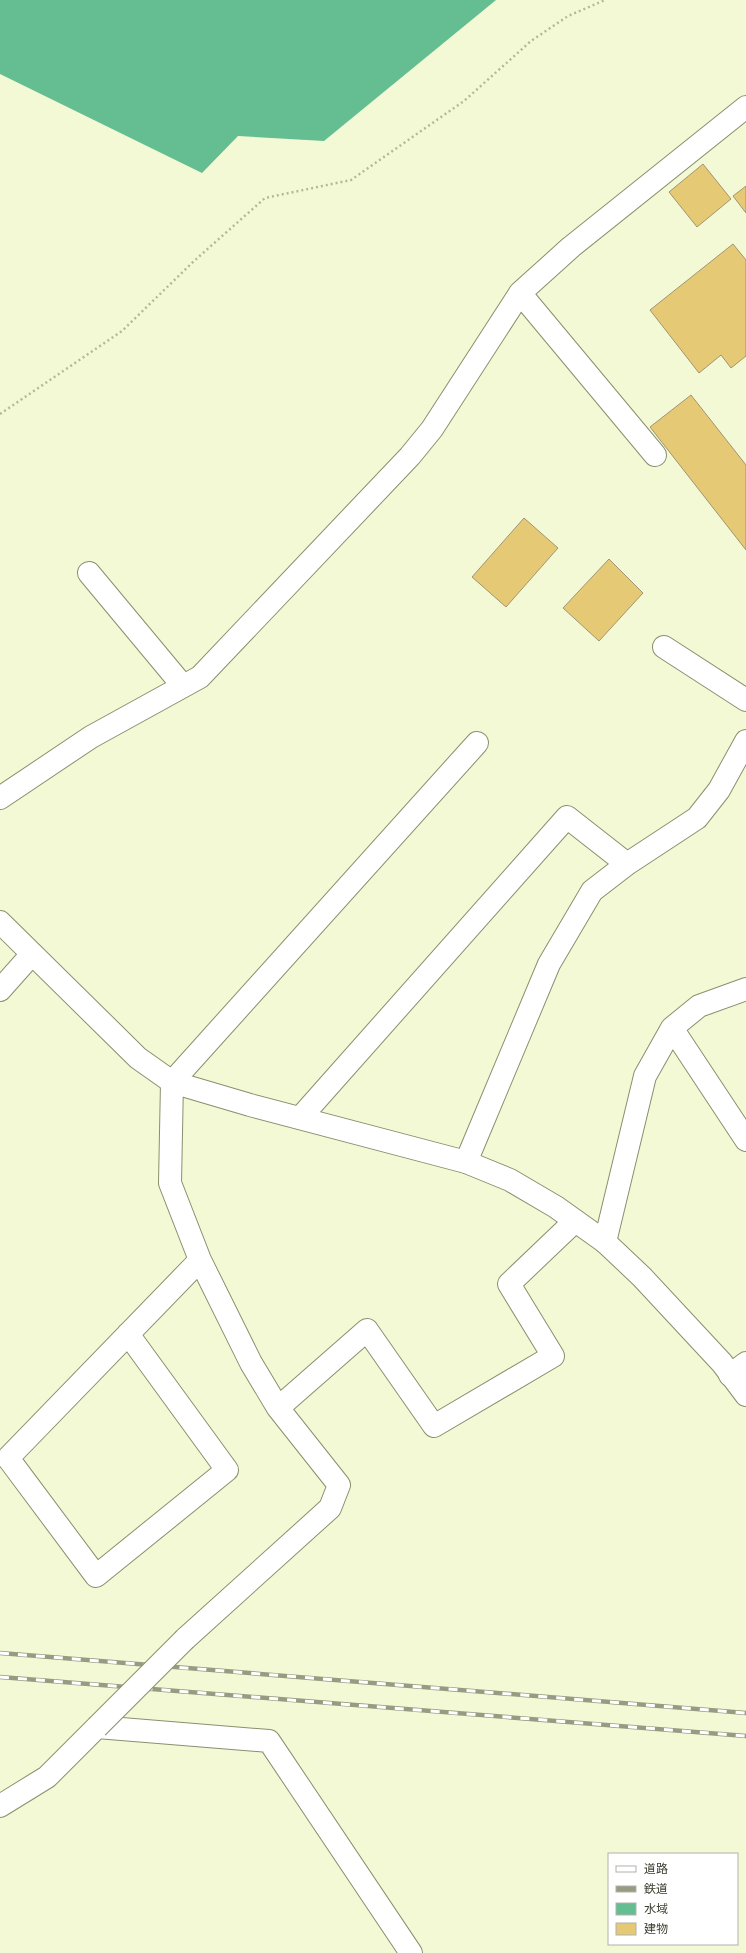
<svg xmlns="http://www.w3.org/2000/svg" width="746" height="1953" font-family="'PT Sans Narrow','Noto Sans JP',sans-serif">
  <rect width="100%" height="100%" fill="#f4f9d5"/>
  <path fill="#64be91" d="M0,0H496L324,141L238,136L202,173L0,74Z"/>
  <path fill="#e5c974" stroke="#a09574" d="M703,164L731,199L697,227L669,192Z
    M746,186V213L733,196Z
    M733,244L746,260V356L731,368L721,355L699,373L650,310Z
    M691,395L746,465V550L650,427Z
    M524,518L558,548L506,607L472,577Z
    M609,559L643,593L599,641L563,608Z"/>
  <g fill="none" stroke-linecap="round" stroke-linejoin="round">
    <defs>
      <path id="street" d="M520,293L655,455
        M89,573L183,686
        M664,647L746,700
        M0,798L91,737L200,677L410,456L432,429L520,293L571,247L746,107
        M0,990L32,954
        M672,1028L746,1140
        M300,1118L567,817L627,864
        M466,1162L549,964L592,891L627,864L697,818L719,790L746,741
        M605,1242L645,1076L672,1028L699,1006L746,989
        M128,1334L227,1470L96,1576L8,1458L200,1260
        M730,1375L746,1363
        M278,1408L367,1330L434,1426L553,1356L509,1284L575,1221
        M185,1639L330,1508L339,1485L278,1408L251,1363L200,1260L170,1183L172,1082L477,743
        M0,1806L47,1777L97,1727L269,1741L411,1953"/>
      <path id="secondary" d="M0,922L138,1058L172,1082L250,1105L466,1162L510,1180L556,1207L605,1242L642,1277L722,1363L746,1395"/>
    </defs>
    <use href="#street" stroke="#8a8f6e" stroke-width="24"/>
    <use href="#secondary" stroke="#8a8f6e" stroke-width="24"/>
    <path stroke="#b3b89b" stroke-width="2.5" stroke-dasharray="2 3" stroke-linecap="butt" d="M0,414L122,331L194,261L265,198L351,180L464,101L531,41L568,16L605,0"/>
    <use href="#street" stroke="#fff" stroke-width="22"/>
    <use href="#secondary" stroke="#fff" stroke-width="22"/>
    <defs>
      <path id="rail" d="M0,1653L746,1713
        M0,1677L746,1736"/>
    </defs>
    <use href="#rail" stroke="#979b82" stroke-width="4.5"/>
    <use href="#rail" stroke="#fff" stroke-width="3" stroke-dasharray="9" stroke-linecap="butt"/>
    <defs>
      <path id="street-bridge" d="M97,1727L185,1639"/>
    </defs>
    <use href="#street-bridge" stroke="#8a8f6e" stroke-width="24" stroke-linecap="butt"/>
    <use href="#street-bridge" stroke="#fff" stroke-width="22"/>
  </g>
  <rect x="608" y="1853" width="130" height="92" fill="#ffffff" stroke="#b1b2ac"/>
  <rect x="616" y="1866" width="20" height="6" fill="#ffffff" stroke="#b1b2ac"/>
  <text x="644" y="1873" font-size="12" fill="#3b3e2f">道路</text>
  <rect x="616" y="1886" width="20" height="6" fill="#979b82" stroke="#b1b2ac"/>
  <text x="644" y="1893" font-size="12" fill="#3b3e2f">鉄道</text>
  <rect x="616" y="1903" width="20" height="12" fill="#64be91" stroke="#b1b2ac"/>
  <text x="644" y="1913" font-size="12" fill="#3b3e2f">水域</text>
  <rect x="616" y="1923" width="20" height="12" fill="#e5c974" stroke="#b1b2ac"/>
  <text x="644" y="1933" font-size="12" fill="#3b3e2f">建物</text>
</svg>
